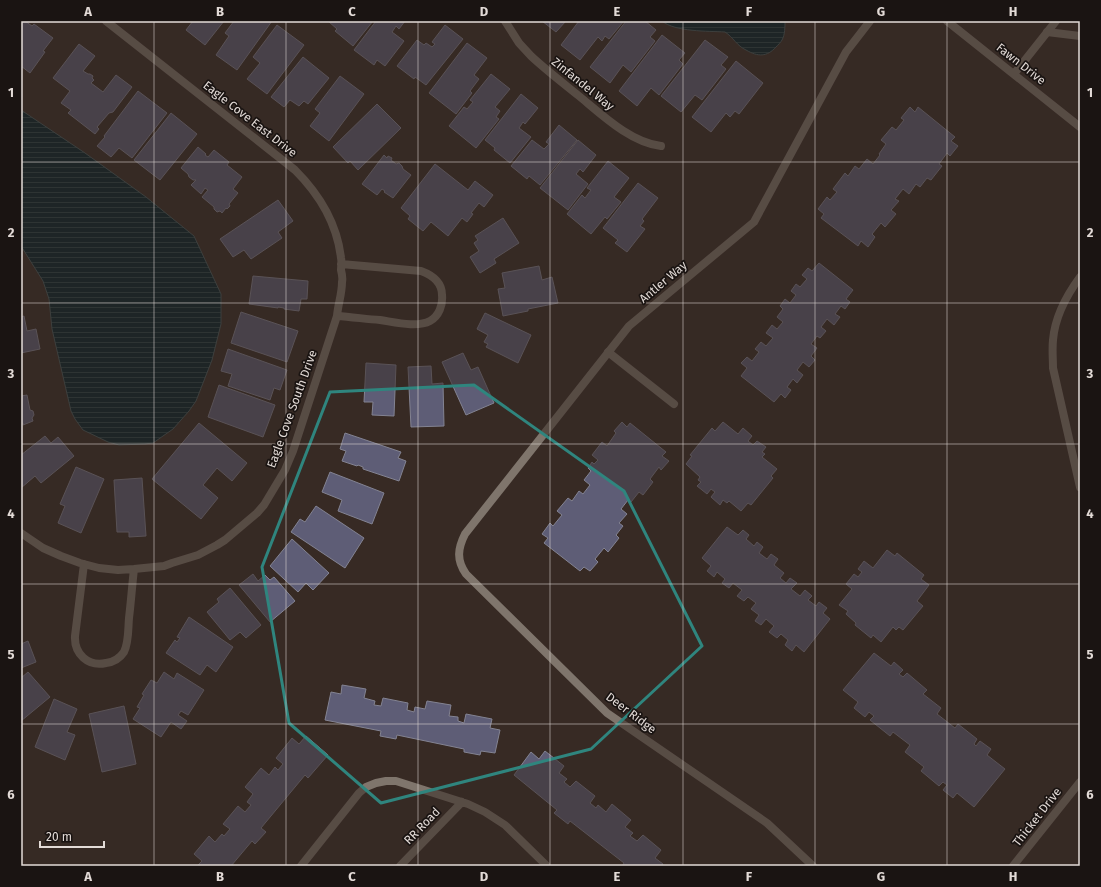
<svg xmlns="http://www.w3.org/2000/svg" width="1101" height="887" font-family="'Fira Sans',sans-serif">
  <defs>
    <pattern id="water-rules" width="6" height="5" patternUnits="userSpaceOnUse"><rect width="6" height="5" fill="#002128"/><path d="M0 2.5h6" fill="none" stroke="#254146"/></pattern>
  </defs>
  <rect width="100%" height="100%" fill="#372a24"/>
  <path fill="url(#water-rules)" stroke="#44595c" d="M662,21H785C785,26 785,35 782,40C781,42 778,45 776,47C767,57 758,57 746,50C737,46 733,37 725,32C708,31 675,32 662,21Z
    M21,110L85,153L146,197L194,236L221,294V324L212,360L196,401L189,411L173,429L153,443L145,444L119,445L108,442L83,430L75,419L71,411L52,329L49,299L43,281L21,246Z"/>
  <path fill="#5e5d76" stroke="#838392" d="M21,21H25L32,26L34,24L53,38L43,51L45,52L30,73L21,66Z
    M193,21H224L205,45L186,30Z
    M234,21H272L237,70L216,55L229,36L225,33Z
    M328,21H373L353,46L335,31L337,29Z
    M376,21H405L399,29L396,26L392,32L404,41L385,66L377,60L374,65L354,50Z
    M542,21H566L556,32Z
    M579,21H624L609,39L605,36L602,41L598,37L580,60L561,45Z
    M626,21H645L656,30L650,37L655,41L631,72L623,65L610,83L590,67Z
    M277,25L304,45L267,94L247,79L260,63L253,57Z
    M445,25L463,39L426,85L415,77L414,79L397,66L417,40L424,45L426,43L432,47L435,44L432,42Z
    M662,35L685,53L679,60L683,64L659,95L651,88L637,106L619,91Z
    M705,40L728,57L721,65L726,69L702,100L695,95L681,112L661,96Z
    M467,43L487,58L474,75L479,79L470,91L472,93L456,114L429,93Z
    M79,44L95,56L83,71L88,74H90L93,76L92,78L94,80L91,83L103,92L116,75L132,87L113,112L109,113L97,127L99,129L95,134L68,113L71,110L61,103L70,91L53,78Z
    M303,57L329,78L308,104L304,101L299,106L290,100L284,107L271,97Z
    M736,61L763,83L739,114L735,111L730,117L726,113L711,132L692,117Z
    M491,74L510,89L495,107L500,111L496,117L499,119L476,148L449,126L464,107L467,109L473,102L470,100Z
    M340,76L364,94L329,141L310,126L320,113L315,109Z
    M138,91L167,113L132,158L119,148L111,157L97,146L105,137L104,136Z
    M521,94L538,108L525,124L523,122L519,128L531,137L510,163L494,150L495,148L485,140Z
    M377,104L401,128L358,170L350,161L348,163L333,147Z
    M910,107L915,112L918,107L955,137L951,141L958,146L950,156L947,153L939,164L942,166L931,180L927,178L920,187L916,184L909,194L903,189L895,199L899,201L891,210L896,214L885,227L881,223L872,234L875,237L868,247L861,241L858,246L821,218L824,214L818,209L827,197L830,200L837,192L833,189L845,173L848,176L855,166L859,169L867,159L873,164L880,155L879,154L886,144L881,140L892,127L896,130L904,120L901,118Z
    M171,113L197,134L160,180L134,160Z
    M559,125L577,140L540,185L529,176L527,179L511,166L532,140L544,149L549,144L546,142Z
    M578,140L596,155L583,172L580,169L576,174L588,184L568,210L540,188Z
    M198,147L206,154L205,155L208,157L214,150L229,162L227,165L242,177L233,189L238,193L229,204L230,206L227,209L226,208L222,213L220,211L217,212L214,209V207L202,197L208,190L205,188L201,194L191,185L196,180H193L189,177L188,174L181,168Z
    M384,155L387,158L388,156L392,158L391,160L396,164L399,163L402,166L403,169L411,175L393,198L384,192L385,191L382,189L377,195L362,184Z
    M608,161L629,178L614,197L621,202L607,219L605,217L591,234L567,214L582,195L585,198L591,190L587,188Z
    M435,164L468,190L475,181L493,195L484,207L479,203L471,213L473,214L467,222L462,218L448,236L431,222L423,231L408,219L410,216L401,208Z
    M638,183L658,198L642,219L644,221L640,226L645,229L627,252L615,243L618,240L603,228Z
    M278,200L293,221L278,232L282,238L251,259L244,250L233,257L220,239Z
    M503,218L519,243L494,259L496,263L480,273L470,257L479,251L474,243L478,240L475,236Z
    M819,263L853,290L846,299L850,302L845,309L841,306L835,314L840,317L834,325L827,319L821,327L826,331L820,338L817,336L811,344L817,348L811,356L815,360L809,367L803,362L797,370L803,375L797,383L793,379L787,387L791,390L785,398L781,394L774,402L741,376L747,368L741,363L747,357L752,361L759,352L755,349L761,342L766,346L773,338L766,333L772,325L777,329L783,322L777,317L783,309L780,306L785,299L790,303L796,295L791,291L796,284L800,287L807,279L802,275L808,268L812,271Z
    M539,266L542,280L552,277L558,303L528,309V311L503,316L498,289L505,288L502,273Z
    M253,276L308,281L307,299H301L299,311L284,309V308L278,307V308L249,304Z
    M241,312L298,331L287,362L231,343Z
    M485,313L531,335L518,363L486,347L488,344L484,342L488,335L477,329Z
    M24,316L27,331L36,329L40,349L21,353V317Z
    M228,349L287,370L280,390L274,388L270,400L228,386L232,374L221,371Z
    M463,353L471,370L478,367L494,403L466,415L442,362Z
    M366,363L396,365L394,416L372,415L373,402H364Z
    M431,366L432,384L443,383L444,426L411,427L408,367Z
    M219,385L275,405L263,437L208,417Z
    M27,395L30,410L33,411L34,415L32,418L33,421L23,425V423H21V396Z
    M622,422L627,427L630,423L666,452L662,456L669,461L661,470L659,467L650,479L653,482L643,495L639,492L631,502L628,500L621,509L627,514L619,523L623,526L616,535L619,538L608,552L604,548L595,559L598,562L590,571L584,567L580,571L544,543L548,538L542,534L550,523L553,526L562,515L557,511L568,498L572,501L579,491L583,494L590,485L584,480L591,471L588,468L592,462L594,464L598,460L592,455L602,442L607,446L616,433L614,431Z
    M723,422L738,434L743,428L752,436L748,441L753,445L757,441L766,447L762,452L765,454L762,457L777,469L771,476L773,478L751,505L748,503L741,511L729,501L727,503L723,500L720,505L711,497L715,492L711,489L707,494L697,486L701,482L698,480L700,477L686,464L692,456L690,455L712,428L715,431Z
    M199,423L247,463L232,481L217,468L203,485L218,498L201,519L152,479Z
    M345,433L401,452L398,458L406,461L399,481L363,469V467L358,465L357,466L342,461L346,451L340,449Z
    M45,436L51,443L58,437L74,456L41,483L35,476L21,488V455Z
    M76,467L104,479L81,533L58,523L65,506L60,504Z
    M330,472L384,493L372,524L338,511L342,500L322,492Z
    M142,478L146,536L129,537V532H117L114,480Z
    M316,506L364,538L345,568L291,532L300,519L305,522Z
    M727,527L738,535L743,530L749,535L746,539L754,546L757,542L763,547L759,553L767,559L771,554L778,559L774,565L784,573L780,578L786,583L790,578L797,583L791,589L800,596L805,590L812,596L808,600L816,606L819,602L827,608L823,613L830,619L804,652L796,645L792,651L785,645L788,640L781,634L777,638L769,632L774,626L766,619L761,625L755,621L759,615L751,609L756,603L748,597L744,601L737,596L742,590L733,583L729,588L722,583L725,579L717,572L714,577L707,571L711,566L702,558Z
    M292,539L329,573L313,590L306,583L298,592L270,566Z
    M887,550L895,556L897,553L924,575L921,579L929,585L917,601L923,606L903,630L899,627L896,630L893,627L881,642L873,635L871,638L855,625L856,623L846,614L848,611L839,605L852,589L846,584L854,574L858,577L862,572L858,569L864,561L873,568Z
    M253,574L258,581L265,575L270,580L274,577L295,601L270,622L239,585Z
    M230,588L261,625L246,638L240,632L230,640L207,612L219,602L217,599Z
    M189,617L233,647L216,672L207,665L200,675L166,653L175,640L177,642L180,638L177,637Z
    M28,641L36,662L21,668V644Z
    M874,653L891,666L894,662L903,670L899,674L903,677L907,673L927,690L923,694L941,708L937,714L955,728L958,724L977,739L974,744L976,746L980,741L991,749L987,755L1005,769L974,807L957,793L953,798L943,790L947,785L943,782L939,786L921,771L924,767L905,752L910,745L893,732L890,736L870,720L874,716L869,712L865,717L854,708L858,702L843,690Z
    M28,672L50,697L21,721V678Z
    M164,672L174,679L177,673L204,690L188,715L181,711L178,715L187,721L181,729L171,722L161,737L133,719L140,708L137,707L144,695L142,694L151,680L157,683Z
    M342,685L366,689L364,698L375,701L374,705L381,706L383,698L408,703L407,710L414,712L415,707L425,709L427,701L451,705L449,716L458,717V721L464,723L466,714L492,719L490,728L500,730L495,753L481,751L480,755L464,752V749L397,735L396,739L380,736L381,731L325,720L331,692L341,694Z
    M54,699L77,709L67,732L75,735L65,760L35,747Z
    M124,706L136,764L102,772L89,714Z
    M306,736L328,755L308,778L305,775L261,828L266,832L255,844L252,841L231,866H197L202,861L194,854L209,836L215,842L222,834L224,836L230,829L223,824L238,806L245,812L251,805L247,802L253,794L245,787L261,768L269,775L275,767L278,770L283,764L276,758L292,738L299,744Z
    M545,751L564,766L559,773L567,779L564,782L570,787L576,781L595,796L590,803L596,808L598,805L606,812L612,804L631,820L625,827L633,833L630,836L637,841L643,835L661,850L655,858L663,864L662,866H622L624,863L570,821L568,824L554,813L557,810L514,775L531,752L539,759Z"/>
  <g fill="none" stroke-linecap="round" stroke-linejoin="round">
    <path stroke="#7f756c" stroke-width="8" d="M1047,32L1080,36
      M608,352L674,404"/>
    <path stroke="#7f756c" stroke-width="8" d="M505,21L519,43L531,56C546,70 563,83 579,96C601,114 631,143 661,146
      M947,21L1080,127
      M1014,74L1056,21
      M1080,277C1066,296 1055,316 1053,340C1052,349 1053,359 1053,368L1080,487
      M337,316C352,317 366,319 380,320C394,322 417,328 430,321C439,316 443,305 442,295C442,282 432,275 421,271L341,264
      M21,533L43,548L61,556L80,563L99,568L118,570L134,569L164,566L172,563L198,555L217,545L225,540L257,513L264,505L285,470L293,451L337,316C338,304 342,294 342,282C343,278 342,274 341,270C341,266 342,262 341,258C337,223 319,194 295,170L106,21
      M84,564L75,636C74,654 88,667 106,663C114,662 120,658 124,652C129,642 128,629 129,618C131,602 132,586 134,569
      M301,866L359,793L366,787L376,783L386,781H396L468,804L485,812L505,825L547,866
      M400,866L462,802
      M813,866L767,823L607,713L466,574C456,560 458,548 465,534L629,326L754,222L846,52L870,21
      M1013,866L1080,782"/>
  </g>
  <path d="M0 0H1101V887H0ZM474,385L624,491L702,646L591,749L381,803L289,723L262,567L330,392Z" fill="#372a24" fill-opacity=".55" fill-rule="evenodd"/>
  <path fill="none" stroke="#2f857e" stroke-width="3" stroke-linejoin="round" d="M474,385L624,491L702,646L591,749L381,803L289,723L262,567L330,392Z"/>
  <path fill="none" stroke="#e3dbd7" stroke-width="1" stroke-opacity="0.55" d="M154,21V866M286,21V866M418,21V866M550,21V866M683,21V866M815,21V866M947,21V866M21,162H1080M21,303H1080M21,444H1080M21,584H1080M21,724H1080"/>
  <g text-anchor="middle" stroke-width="3.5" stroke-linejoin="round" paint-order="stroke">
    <g font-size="12" fill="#e3dbd7" stroke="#1a1412">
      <text transform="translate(1021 64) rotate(38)" y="4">Fawn Drive</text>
      <text transform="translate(583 84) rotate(39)" y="4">Zinfandel Way</text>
      <text transform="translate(250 119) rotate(38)" y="4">Eagle Cove East Drive</text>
      <text transform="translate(663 282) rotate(-40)" y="4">Antler Way</text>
      <text transform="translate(292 409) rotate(-70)" y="4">Eagle Cove South Drive</text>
      <text transform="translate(631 713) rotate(37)" y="4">Deer Ridge</text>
      <text transform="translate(1037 817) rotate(-52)" y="4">Thicket Drive</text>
      <text transform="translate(422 826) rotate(-46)" y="4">RR Road</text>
    </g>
  </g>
  <rect width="1101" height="887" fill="none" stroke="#1a1412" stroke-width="44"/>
  <path d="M40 841v6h64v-6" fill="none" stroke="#e3dbd7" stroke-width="2"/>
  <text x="46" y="841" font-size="12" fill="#e3dbd7" stroke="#1a1412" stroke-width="3" paint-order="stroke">20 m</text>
  <rect x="22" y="22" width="1057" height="843" fill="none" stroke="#e3dbd7" stroke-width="1.5"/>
  <g font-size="13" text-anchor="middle" font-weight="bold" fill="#e3dbd7">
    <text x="88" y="16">A</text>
    <text x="220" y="16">B</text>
    <text x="352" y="16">C</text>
    <text x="484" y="16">D</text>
    <text x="617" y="16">E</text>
    <text x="749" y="16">F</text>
    <text x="881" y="16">G</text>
    <text x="1013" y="16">H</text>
    <text x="11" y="97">1</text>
    <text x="1090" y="97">1</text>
    <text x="11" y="237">2</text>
    <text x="1090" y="237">2</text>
    <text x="11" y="378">3</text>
    <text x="1090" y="378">3</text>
    <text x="11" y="518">4</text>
    <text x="1090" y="518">4</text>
    <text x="11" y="659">5</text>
    <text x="1090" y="659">5</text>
    <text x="11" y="799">6</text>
    <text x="1090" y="799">6</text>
    <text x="88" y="881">A</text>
    <text x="220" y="881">B</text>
    <text x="352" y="881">C</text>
    <text x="484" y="881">D</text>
    <text x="617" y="881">E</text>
    <text x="749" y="881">F</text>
    <text x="881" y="881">G</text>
    <text x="1013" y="881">H</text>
  </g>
</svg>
